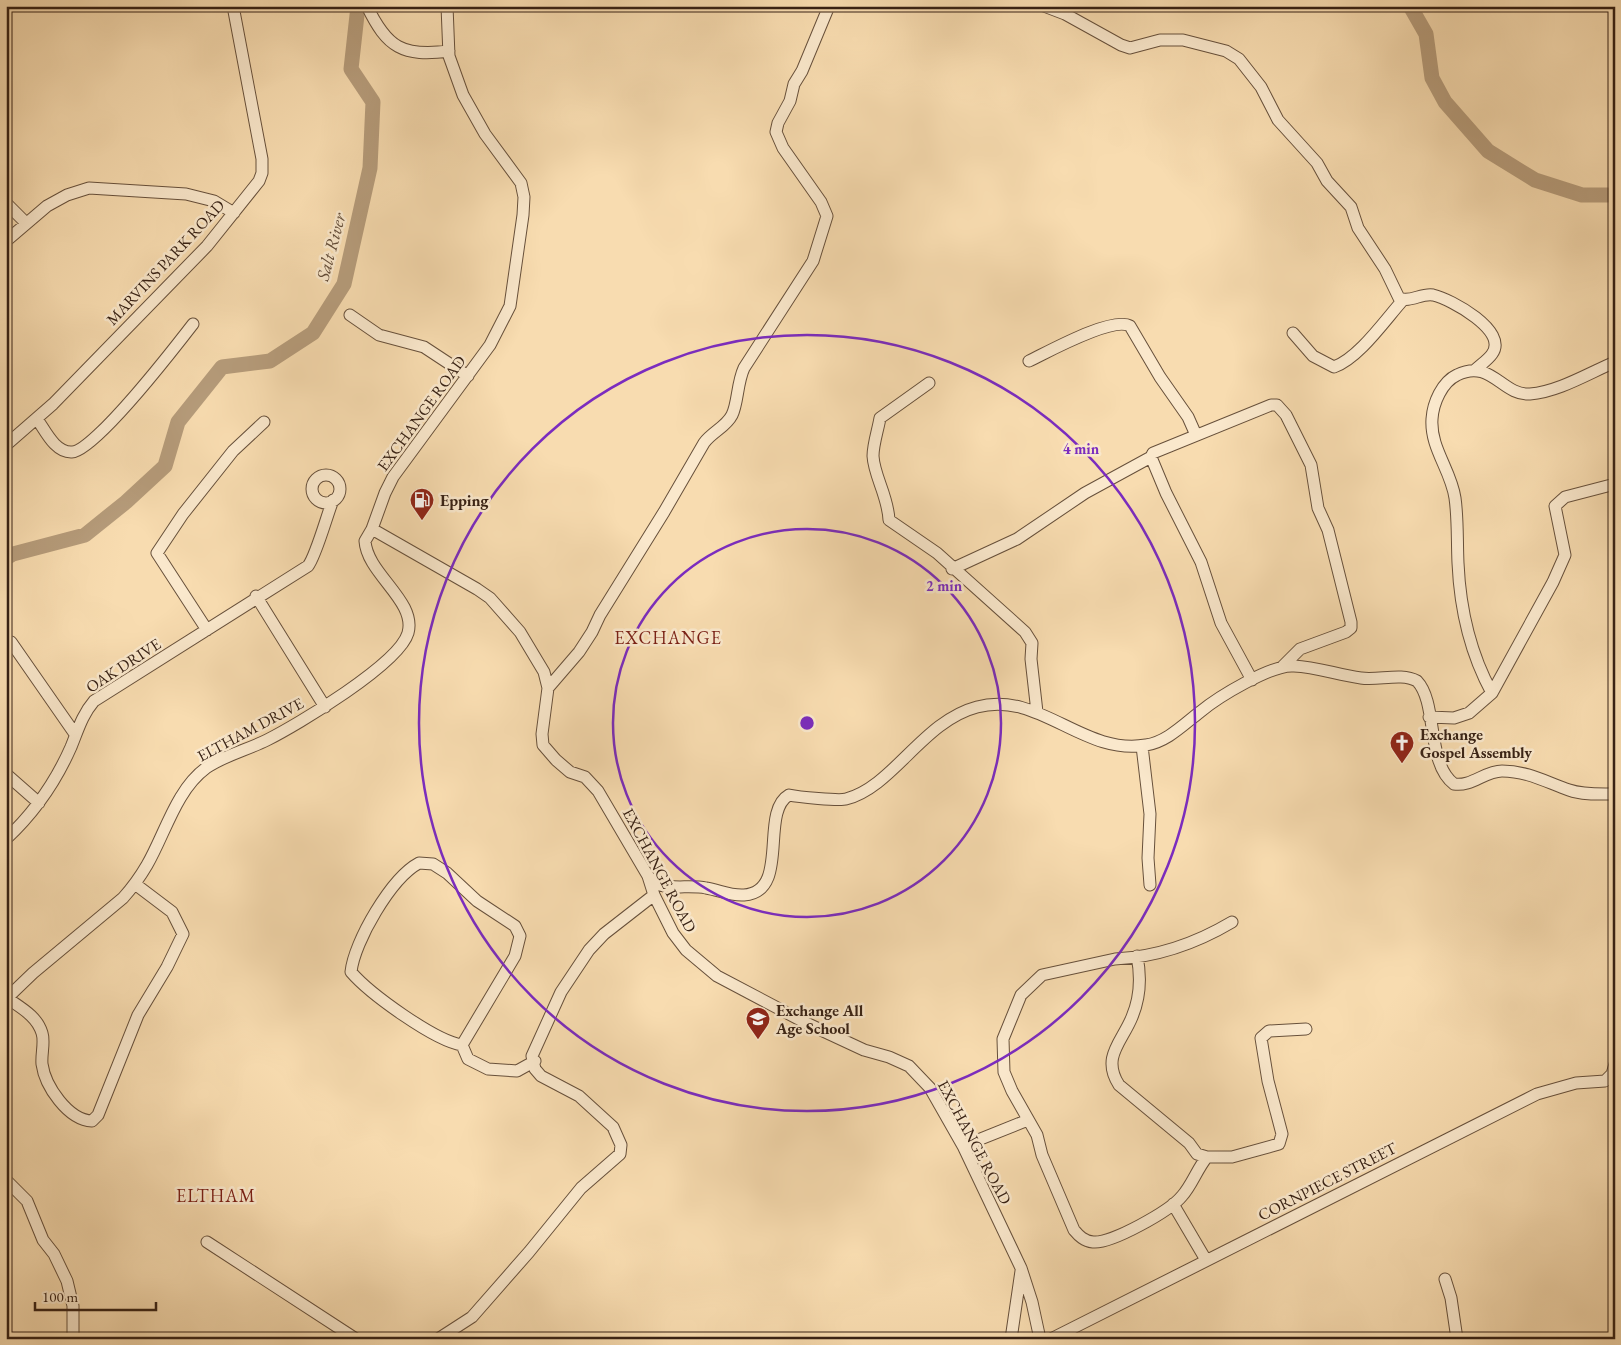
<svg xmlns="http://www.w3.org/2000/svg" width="1621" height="1345" font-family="'EB Garamond',serif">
  <rect width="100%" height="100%" fill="#f8dcb0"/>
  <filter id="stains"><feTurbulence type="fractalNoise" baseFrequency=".004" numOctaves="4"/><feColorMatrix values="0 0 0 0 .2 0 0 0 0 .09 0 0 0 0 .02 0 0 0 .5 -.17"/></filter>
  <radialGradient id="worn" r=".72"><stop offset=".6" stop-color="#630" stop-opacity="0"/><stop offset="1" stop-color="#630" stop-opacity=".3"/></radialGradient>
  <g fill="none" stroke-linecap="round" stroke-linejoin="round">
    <path stroke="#b69c7b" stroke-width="15" d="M1410,6L1426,34L1432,78L1445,102L1488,151L1535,180L1582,195H1615
      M6,558L13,554L85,535L126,502L165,466L178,422L222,367L270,361L313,333L344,284L370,168L373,102L351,69L358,6"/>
    <defs>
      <path id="minor" d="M367,6C387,48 403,57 449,51
        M447,6L449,56L463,95L485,134L521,183L524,197L523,215L510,306L490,345L393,477L385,493L372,529L477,589L490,598L520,632L544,672L548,688L542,734L543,745L556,760L570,772L585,777L598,791L648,876L654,895L673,933L686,950L717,976L806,1023L864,1050L889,1057L909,1066L930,1088L963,1146L1021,1268L1032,1302L1040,1339
        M1044,6L1065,14L1121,45L1130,48L1160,40H1183L1226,51L1239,59L1261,87L1278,120L1317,163L1327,181L1351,207L1358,228L1385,269L1399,298C1410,303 1421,293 1433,295C1451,299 1509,331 1492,354C1488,360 1480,365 1475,370
        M6,203L26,223
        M6,241L47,206L67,195L89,188L186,194L214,201L234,213
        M350,315L379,335L424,347L468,376
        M1293,333L1313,356L1334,367C1359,358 1385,320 1403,300
        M1029,361C1048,352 1112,316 1130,326L1160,377L1188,417L1196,435
        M929,383L880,418C878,430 873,444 873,456C874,476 888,496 889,520L937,553L1025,632L1032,643L1031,659L1037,712
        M37,419C45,430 55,453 72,452C94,452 176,346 193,324
        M6,445L53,404L207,246L259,181L262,173V159L233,6
        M1151,457L1166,493L1201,562L1221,623L1252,680
        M312 489a14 14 0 1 1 28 0a14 14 0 1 1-28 0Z
        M952,569L1017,539L1085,493L1151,457L1153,453L1271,405H1277L1286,415L1311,465L1318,508L1328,530L1351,622V628L1346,632L1300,649L1283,666
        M256,596L325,707
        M207,630L157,553L183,514L233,451L264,422
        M11,642L75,734
        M548,688L579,652L592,632L600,615L664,512L704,443C712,432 726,427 732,415C738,403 737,383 744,368L813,261L827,216L821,202L783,148L776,132L778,123L790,101L794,84L802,71L829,6
        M1492,693C1470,653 1460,608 1458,563C1457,541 1458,519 1455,498C1451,470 1430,448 1432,419C1433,403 1442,382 1457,375C1491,358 1502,396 1530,394C1558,392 1589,373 1615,362
        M1429,717L1454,718L1469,713L1492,693L1553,582L1565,555L1555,506L1565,497L1615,484
        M1142,746L1150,814L1148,858L1150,885
        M6,774L39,803
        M6,839C34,813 56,781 71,747C78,730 82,715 94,701L308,566C316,556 327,515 333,500
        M648,876C651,879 656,884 660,885C673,889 692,885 706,888C719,890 730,896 744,895C791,892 759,812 789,795C798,797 839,801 846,799C893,787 923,721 977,707C1039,690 1083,756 1146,745C1167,742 1184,724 1200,712C1218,697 1272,664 1294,666C1317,667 1338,675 1361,678C1378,681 1401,672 1417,681C1438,703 1426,763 1454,784C1471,787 1485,771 1502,771C1527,771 1546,782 1569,790C1583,795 1600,794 1615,794
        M1137,956C1141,976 1140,998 1132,1017C1122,1042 1101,1057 1119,1085L1189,1143L1197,1154L1207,1157C1197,1169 1192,1185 1182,1196C1170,1211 1111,1244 1093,1242C1084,1241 1079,1236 1074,1230L1042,1155L1037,1135L1012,1091L1004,1072L1003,1039L1021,995L1042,975L1115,959C1157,957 1195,944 1232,922
        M7,998C21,1008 37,1016 42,1033C45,1042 41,1054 42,1064C45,1086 68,1120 92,1121L98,1115L138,1015L167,967L183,934L172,912L135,884
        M6,999L33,973L123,898C132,888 140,877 147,865C165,834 176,790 206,768C225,755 247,750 267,740C297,725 399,664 408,633C417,601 367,574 365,541L372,529
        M462,1045L515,956L520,936L515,926L477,901L447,873L433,864L419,863C391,878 354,942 351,972C370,994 435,1041 462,1045L468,1059L488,1069L517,1071L535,1061
        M963,1146L1028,1120
        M1207,1157H1232L1279,1144L1282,1134L1268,1081L1261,1038L1269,1031L1306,1029
        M6,1180L27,1201L43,1240L54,1254L67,1281L73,1306V1339
        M1173,1204L1206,1260
        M207,1242L356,1339
        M1445,1279L1451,1298L1457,1339
        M438,1339L472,1317L529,1252L581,1188L620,1154L621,1145L613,1127L579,1096L541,1076L535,1069L532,1056L561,992L589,950L604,934L654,895
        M1011,1339L1021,1271
        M1051,1339L1537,1094L1576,1083L1605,1081L1612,1074L1615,1064"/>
    </defs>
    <use href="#minor" stroke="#67503b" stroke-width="13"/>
    <use href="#minor" stroke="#fae8cc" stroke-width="11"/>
  </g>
  <g fill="none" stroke="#7b2cbf" stroke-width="2.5">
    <circle cx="807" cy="723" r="194"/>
    <circle cx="807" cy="723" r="388"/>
  </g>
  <defs>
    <symbol id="fuel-pin" viewBox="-11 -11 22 30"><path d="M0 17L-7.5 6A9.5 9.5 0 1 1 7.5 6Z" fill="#8f2418" stroke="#fae8cc"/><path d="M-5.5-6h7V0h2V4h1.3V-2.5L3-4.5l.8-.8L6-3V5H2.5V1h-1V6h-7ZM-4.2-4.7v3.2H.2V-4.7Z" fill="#fff"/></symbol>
    <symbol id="church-pin" viewBox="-11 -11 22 30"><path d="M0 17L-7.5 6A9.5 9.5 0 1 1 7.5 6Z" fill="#8f2418" stroke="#fae8cc"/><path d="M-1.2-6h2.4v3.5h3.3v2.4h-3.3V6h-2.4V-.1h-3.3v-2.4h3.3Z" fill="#fff"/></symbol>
    <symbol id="school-pin" viewBox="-11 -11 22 30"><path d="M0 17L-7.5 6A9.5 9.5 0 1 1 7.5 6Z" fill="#8f2418" stroke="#fae8cc"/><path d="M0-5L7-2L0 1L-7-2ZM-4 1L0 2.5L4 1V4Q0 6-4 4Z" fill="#fff"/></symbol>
  </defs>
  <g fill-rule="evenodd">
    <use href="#fuel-pin" x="408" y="486" width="28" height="38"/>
    <use href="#church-pin" x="1388" y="729" width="28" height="38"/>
    <use href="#school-pin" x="744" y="1005" width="28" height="38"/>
  </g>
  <g text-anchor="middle" stroke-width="5" stroke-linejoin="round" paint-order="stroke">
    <g font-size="16" fill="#372114" stroke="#fae8cc">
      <text transform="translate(165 262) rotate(-47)" y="6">MARVINS PARK ROAD</text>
      <text transform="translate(421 413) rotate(-54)" y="6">EXCHANGE ROAD</text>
      <text transform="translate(123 665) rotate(-33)" y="6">OAK DRIVE</text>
      <text transform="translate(250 729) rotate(-28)" y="6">ELTHAM DRIVE</text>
      <text transform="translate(660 870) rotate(62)" y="6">EXCHANGE ROAD</text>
      <text transform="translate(975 1142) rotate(62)" y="6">EXCHANGE ROAD</text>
      <text transform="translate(1327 1181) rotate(-27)" y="6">CORNPIECE STREET</text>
    </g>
    <g font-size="16" font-weight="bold" fill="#372114" stroke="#fae8cc" text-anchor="start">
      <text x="440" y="506">Epping</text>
      <text x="1420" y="740">Exchange<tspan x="1420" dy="18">Gospel Assembly</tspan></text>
      <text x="776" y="1016">Exchange All<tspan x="776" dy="18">Age School</tspan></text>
    </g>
    <g font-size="18" font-style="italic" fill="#634c38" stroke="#fae8cc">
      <text transform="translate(331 247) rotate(-75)" y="6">Salt River</text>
    </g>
    <g font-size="18" letter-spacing="1" fill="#7a1f14" stroke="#fae8cc">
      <text x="668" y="644">EXCHANGE</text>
      <text x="216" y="1202">ELTHAM</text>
    </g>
  </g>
  <circle cx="807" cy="723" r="8" fill="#7b2cbf" stroke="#fae8cc" stroke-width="2.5"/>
  <g font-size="15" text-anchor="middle" font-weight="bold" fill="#7b2cbf" stroke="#fae8cc" stroke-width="5" stroke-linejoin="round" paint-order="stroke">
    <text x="1081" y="454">4 min</text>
    <text x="944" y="591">2 min</text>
  </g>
  <rect width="1621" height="1345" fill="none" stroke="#f8dcb0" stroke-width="25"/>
  <rect x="8" y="8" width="1606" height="1330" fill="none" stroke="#372114" stroke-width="2.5"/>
  <rect x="12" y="12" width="1596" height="1320" fill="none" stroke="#372114"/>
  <path d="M35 1302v8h121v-8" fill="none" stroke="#372114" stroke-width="2.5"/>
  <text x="42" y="1302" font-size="15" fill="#372114" stroke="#fae8cc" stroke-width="4" paint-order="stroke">100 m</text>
  <rect width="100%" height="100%" filter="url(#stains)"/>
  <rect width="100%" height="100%" fill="url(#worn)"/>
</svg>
